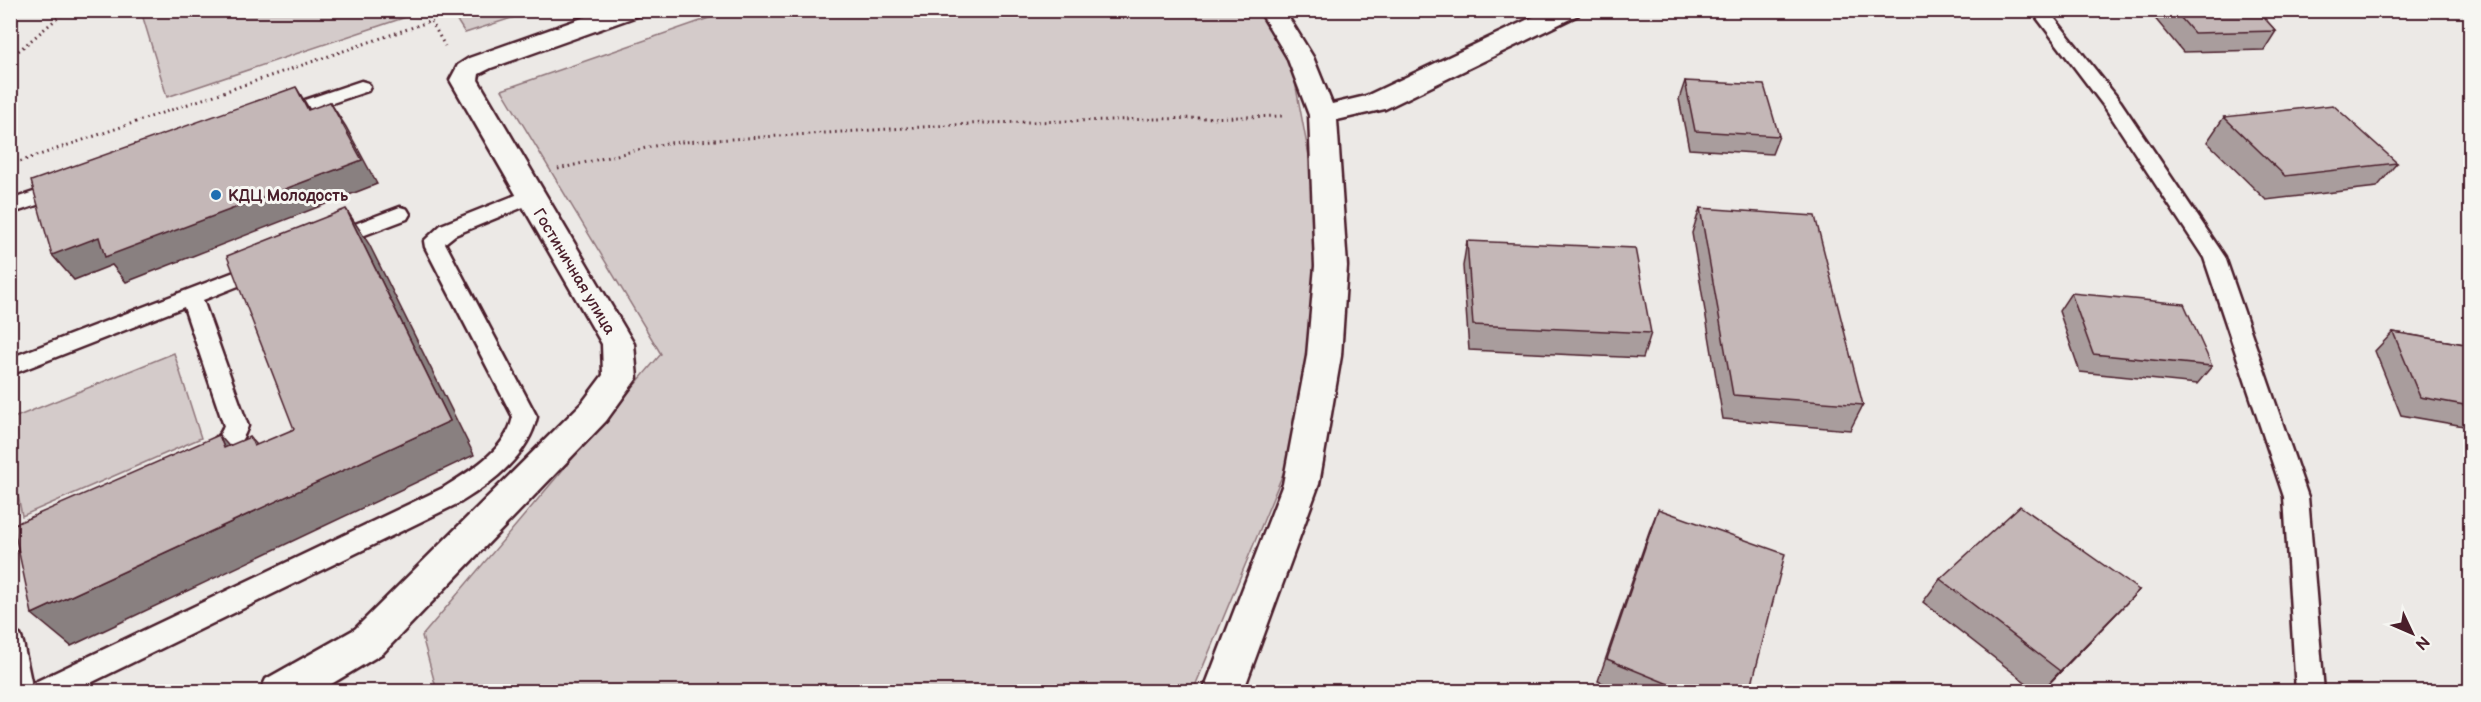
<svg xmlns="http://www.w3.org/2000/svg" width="2481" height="702" font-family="'Balsamiq Sans',sans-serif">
  <rect width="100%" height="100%" fill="#ece9e6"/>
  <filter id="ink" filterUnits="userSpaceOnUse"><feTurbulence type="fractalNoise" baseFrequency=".0167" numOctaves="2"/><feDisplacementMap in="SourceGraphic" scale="12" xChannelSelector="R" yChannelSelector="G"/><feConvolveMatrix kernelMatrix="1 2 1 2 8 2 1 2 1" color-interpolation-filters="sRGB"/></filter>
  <g filter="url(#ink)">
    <path fill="#d4cbca" stroke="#8f757a" stroke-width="1.5" d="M409,10L412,15L167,97L141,11Z
      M451,11H533L465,33Z
      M729,11H1259L1291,61L1313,177L1318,287L1294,447L1193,691H437L422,636L661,354L502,90Z
      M174,353L201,438L22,516L11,459V419Z"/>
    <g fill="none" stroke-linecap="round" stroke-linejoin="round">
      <defs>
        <path id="service" d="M2031,10H2048L2120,101L2225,257L2308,497L2324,692H2296L2284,497L2204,258L2106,109Z
          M361,81L368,83L370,87L368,91L279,121L272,119L270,115L272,111Z
          M63,182L70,184L73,189L70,194L10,214V200Z
          M531,189L538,191L541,196L538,201L455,235L445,243L537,417C528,456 493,482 461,502L72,692H10V631L20,635L23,643L32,686L33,683L443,488C470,471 506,450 513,417L425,247L424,241L441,225Z
          M400,207L407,209L410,214L407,219L333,247L326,245L323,240L326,235Z
          M263,261L271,263L274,268L271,273L203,300L248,426C241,448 218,473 193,465L190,458C198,443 218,444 224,426L184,307L10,375V358Z
          M45,517L54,520L58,527L54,534L10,552V530Z"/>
        <path id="minor" d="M605,10H643L640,15L491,68L479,74L478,80L634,344L637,378L606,421L383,653L318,692H260L266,679L355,629L582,403L603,375L602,344L450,80L458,65L469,58Z
          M1259,10H1284L1313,57L1332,104L1366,96L1548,10H1581L1578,15L1385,109L1337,120L1347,266L1341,356L1319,484L1243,692H1203L1283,484L1307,356L1315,266L1309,115L1287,57Z"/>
      </defs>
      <use href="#service" stroke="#4a1f2b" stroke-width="5"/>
      <use href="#minor" stroke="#4a1f2b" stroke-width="5"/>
      <path stroke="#4a1f2b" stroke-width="3" stroke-dasharray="1.5 4" stroke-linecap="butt" d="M10,58L67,10
        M10,165L431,21L445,46
        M558,169L667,143L985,123L1285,116"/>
      <use href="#service" fill="#f6f6f2" fill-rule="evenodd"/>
      <use href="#minor" fill="#f6f6f2" fill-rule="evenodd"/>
    </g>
    <path fill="#a99d9d" stroke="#4a1f2b" stroke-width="1.5" d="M2148,10H2257L2276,31L2264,50L2183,52Z
      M1685,81L1779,136L1772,154L1689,149L1679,99Z
      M2224,117L2397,163L2377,187L2266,200L2207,142Z
      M1700,208L1863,405L1850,430L1723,419L1692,233Z
      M1467,241L1651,333L1643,358L1469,350L1463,266Z
      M2071,293L2212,366L2197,384L2080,372L2059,311Z
      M2393,332L2470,345V427L2401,415L2375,351Z
      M1658,509L1750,692H1623L1598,681L1649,532Z
      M1940,579L2139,590L2041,692H2038L1923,602Z"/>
    <path fill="#898080" stroke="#4a1f2b" stroke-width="1.5" d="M296,87L311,112L308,110Z
      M330,102L346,127L377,184L126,282L112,265L74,280L52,255Z
      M346,209L369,244L474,455L71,646L32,614L450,421Z
      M219,435L249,469L224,448Z
      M250,437L279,470L254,446Z
      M2139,590L2118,612L2041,692L2060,671Z"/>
    <path fill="#c4b7b7" stroke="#4a1f2b" stroke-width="1.5" d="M2174,10H2257L2276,31L2194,33Z
      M1685,81L1764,85L1779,136L1695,131Z
      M296,87L308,110L330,102L362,160L105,257L99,237L52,255L31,181Z
      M2333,105L2397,163L2285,176L2224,117Z
      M1700,208L1815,216L1863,405L1733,395Z
      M346,209L450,421L32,614L13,525L219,435L224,448L250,437L254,446L294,429L227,256Z
      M1467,241L1635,248L1651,333L1473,325Z
      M2071,293L2184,304L2212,366L2093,354Z
      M2393,332L2470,345V406L2420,397Z
      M2020,506L2139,590L2060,671L1940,579Z
      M1658,509L1785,554L1750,692H1688L1607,659Z"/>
  </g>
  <circle fill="#1f6fb2" stroke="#f6f6f2" stroke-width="2" cx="216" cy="195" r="6"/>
  <g text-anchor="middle" stroke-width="6" stroke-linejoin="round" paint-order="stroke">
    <g font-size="16" font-weight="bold" fill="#4a1f2b" stroke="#f6f6f2" text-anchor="start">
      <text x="228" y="201">КДЦ Молодость</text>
    </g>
    <g font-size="16" fill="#4a1f2b" stroke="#f6f6f2">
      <text transform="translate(575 271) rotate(59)" y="6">Гостиничная улица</text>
    </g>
  </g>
  <rect width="2481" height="702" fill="none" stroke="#f6f6f2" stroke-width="36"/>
  <rect x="18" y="18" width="2445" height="666" fill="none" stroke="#4a1f2b" stroke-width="2" filter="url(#ink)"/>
  <g transform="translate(2412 633) rotate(134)" stroke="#f6f6f2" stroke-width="4.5" paint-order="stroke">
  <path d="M0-4.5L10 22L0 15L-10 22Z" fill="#4a1f2b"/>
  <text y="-9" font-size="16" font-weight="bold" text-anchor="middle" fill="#4a1f2b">N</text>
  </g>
</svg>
